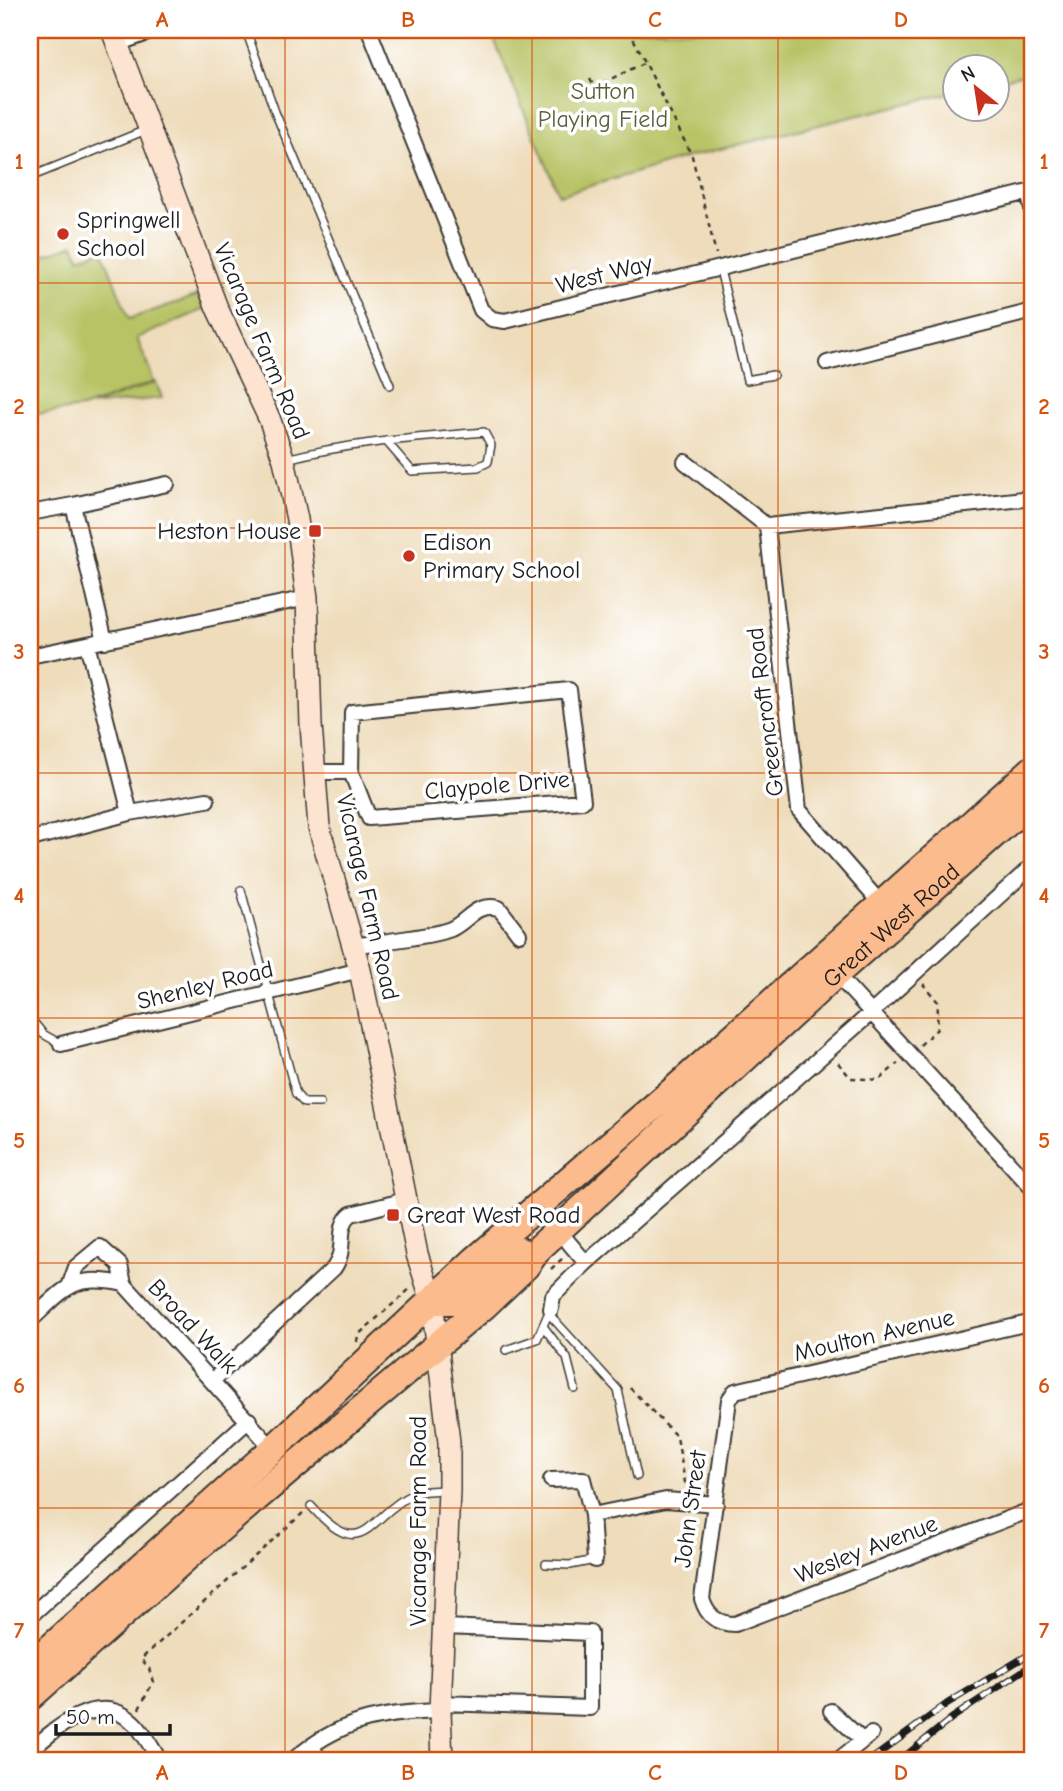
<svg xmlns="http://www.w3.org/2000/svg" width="1063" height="1791" font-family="'Comic Neue',sans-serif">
  <rect width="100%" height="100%" fill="#fff"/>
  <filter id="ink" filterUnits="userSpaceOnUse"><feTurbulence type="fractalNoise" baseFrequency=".0143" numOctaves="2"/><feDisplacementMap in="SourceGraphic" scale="14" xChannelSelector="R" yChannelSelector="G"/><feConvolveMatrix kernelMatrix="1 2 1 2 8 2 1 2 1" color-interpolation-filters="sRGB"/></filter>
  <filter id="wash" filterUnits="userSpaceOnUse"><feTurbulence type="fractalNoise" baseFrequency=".00686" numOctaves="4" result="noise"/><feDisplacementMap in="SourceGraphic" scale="28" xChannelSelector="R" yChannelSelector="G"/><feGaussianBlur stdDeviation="1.57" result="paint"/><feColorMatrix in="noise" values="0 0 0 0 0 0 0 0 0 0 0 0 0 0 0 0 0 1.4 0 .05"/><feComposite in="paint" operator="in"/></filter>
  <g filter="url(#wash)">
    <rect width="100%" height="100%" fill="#eedcba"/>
    <path fill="#b7c365" stroke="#6a7040" stroke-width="2" d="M490,30H1033V72L997,81L996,66H954V92L692,156L559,195Z
      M74,244L80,258L102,249L129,319L199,295L205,309L137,338L154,382L82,408L30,415V260Z
      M156,382L162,398L91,406Z"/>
  </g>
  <g filter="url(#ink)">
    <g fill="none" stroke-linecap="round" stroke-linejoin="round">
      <defs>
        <path id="lane" d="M246,30L275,112L390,385
          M30,177L146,130
          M720,270L747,380L773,375
          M286,459C351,442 417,438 484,432L491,445L488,462L478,467L412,471L386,441
          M241,890L296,1094L304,1103H320
          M30,1018L43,1034L61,1044
          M549,1314L618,1390L637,1476
          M543,1326L567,1358L575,1389
          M506,1350L537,1339L549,1312
          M311,1506C365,1566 367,1516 413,1494C422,1490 435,1491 445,1490
          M546,1564L570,1565L595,1560
          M314,1745L326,1761"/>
        <path id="street" d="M369,30L481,310L492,319L505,321L1033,191
          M117,44L156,30
          M1028,192L1033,213
          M827,363L1033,311
          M685,462L767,526L799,810L882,905
          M73,505L167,484
          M30,513L73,505L105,641
          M767,526L1033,498
          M87,644L130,813L207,800
          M30,656L307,598
          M313,772H351L352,712L569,690L583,801L369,818L351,772
          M35,838L130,813
          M353,946C376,942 432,937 451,929C470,920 474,903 499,908L519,934
          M836,974L1033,1189
          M61,1044L360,970
          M559,1231L586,1263
          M70,1284L76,1267L100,1247L120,1265L124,1284
          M551,1309L553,1296L586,1263L871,1013L1033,865
          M30,1321C66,1288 72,1273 124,1284L273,1449
          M1033,1322L735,1391L729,1400L702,1599C707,1616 717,1624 735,1624L1033,1509
          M213,1380L334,1268C348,1248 335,1227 351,1214L406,1200
          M551,1480L583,1479L592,1515L666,1500L716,1504
          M592,1515L595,1560
          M30,1616L249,1420
          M441,1703L590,1708V1633L444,1627
          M831,1711L862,1740
          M30,1751C57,1727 100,1689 135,1724C145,1734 152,1749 160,1761
          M292,1761C339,1720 380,1713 440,1711
          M837,1761L871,1734"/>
        <path id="secondary" d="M112,30L217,308L269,418L284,460L297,519L307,598L311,725L319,827L360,970L417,1254L432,1301L443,1393L449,1442V1490L440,1711L442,1761"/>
        <g id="highway">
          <path d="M432,1301H459L520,1251"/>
          <path d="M30,1666L273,1449L475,1260L677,1087L1033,769"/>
          <path id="s1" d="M30,1697L189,1555L485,1305L526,1266L539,1248L836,974L1033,800"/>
        </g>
      </defs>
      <use href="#lane" stroke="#3c3934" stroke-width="10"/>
      <use href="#street" stroke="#3c3934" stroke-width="18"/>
      <use href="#secondary" stroke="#3c3934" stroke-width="24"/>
      <use href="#highway" stroke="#3c3934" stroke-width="30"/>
      <path stroke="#3c3934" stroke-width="2.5" stroke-dasharray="5 5" stroke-linecap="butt" d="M629,30L692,156L716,254
        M590,79L598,95
        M594,87L644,63
        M920,1045L937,1029L938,1002L923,984
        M838,1063L851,1078L879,1080L898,1063
        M551,1269L564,1257
        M357,1342L358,1335L411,1288
        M630,1388L677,1437L686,1488
        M139,1709L153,1682L149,1668L141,1659L304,1512"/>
      <use href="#lane" stroke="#fff" stroke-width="7"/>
      <use href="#street" stroke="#fff" stroke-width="14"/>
      <use href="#secondary" stroke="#fde4d1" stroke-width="21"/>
      <use href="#highway" stroke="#fbbb8d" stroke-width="26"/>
      <defs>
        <path id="rail" d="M869,1761L948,1703L1033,1652
          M899,1761L952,1718L1033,1664"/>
      </defs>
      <use href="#rail" stroke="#1c1c1c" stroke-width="7"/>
      <use href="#rail" stroke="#fff" stroke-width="4.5" stroke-dasharray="13" stroke-linecap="butt"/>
    </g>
  </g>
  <path fill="none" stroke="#d4530e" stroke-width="2" stroke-opacity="0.55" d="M285,30V1761M532,30V1761M778,30V1761M30,283H1033M30,528H1033M30,773H1033M30,1018H1033M30,1263H1033M30,1508H1033"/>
  <g fill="#c8321e" stroke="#fff" stroke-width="2.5">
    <circle cx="63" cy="234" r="7"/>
    <rect x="308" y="524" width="14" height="14" rx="3.5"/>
    <circle cx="409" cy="556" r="7"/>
    <rect x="386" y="1208" width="14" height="14" rx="3.5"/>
  </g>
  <g text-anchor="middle" stroke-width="7" stroke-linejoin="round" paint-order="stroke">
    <g font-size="24" fill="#5a5f39" stroke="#fff">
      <text x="603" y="99">Sutton<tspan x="603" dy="28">Playing Field</tspan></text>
    </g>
    <g font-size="24" fill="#1c1c1c" stroke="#fff" text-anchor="start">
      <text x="77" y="228">Springwell<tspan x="77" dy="28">School</tspan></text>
      <text x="301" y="539" text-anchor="end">Heston House</text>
      <text x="423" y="550">Edison<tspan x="423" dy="28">Primary School</tspan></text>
      <text x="407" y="1223">Great West Road</text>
    </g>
    <g font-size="24" fill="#1c1c1c" stroke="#fff">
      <text transform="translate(604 274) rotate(-14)" y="8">West Way</text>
      <text transform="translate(262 341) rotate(67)" y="8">Vicarage Farm Road</text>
      <text transform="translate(765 712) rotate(-97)" y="8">Greencroft Road</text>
      <text transform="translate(497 785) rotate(-5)" y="8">Claypole Drive</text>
      <text transform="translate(368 897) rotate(77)" y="8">Vicarage Farm Road</text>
      <text dy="8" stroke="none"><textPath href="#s1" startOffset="1157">Great West Road</textPath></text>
      <text transform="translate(205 985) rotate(-14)" y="8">Shenley Road</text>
      <text transform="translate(193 1326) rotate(47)" y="8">Broad Walk</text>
      <text transform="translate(874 1335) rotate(-13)" y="8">Moulton Avenue</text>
      <text transform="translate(690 1509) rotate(-82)" y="8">John Street</text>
      <text transform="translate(418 1521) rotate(-90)" y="8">Vicarage Farm Road</text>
      <text transform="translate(866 1549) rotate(-21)" y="8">Wesley Avenue</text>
    </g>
  </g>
  <rect width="1063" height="1791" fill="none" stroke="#fff" stroke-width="77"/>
  <g transform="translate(976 88) rotate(330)"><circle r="33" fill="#ffffff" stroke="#a4a4a4" stroke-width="2"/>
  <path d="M0-5L12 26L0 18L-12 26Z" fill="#c8321e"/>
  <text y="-10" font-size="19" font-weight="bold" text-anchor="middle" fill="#1c1c1c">N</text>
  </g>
  <path d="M56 1724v10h114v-10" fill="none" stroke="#1c1c1c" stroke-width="3.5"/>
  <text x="66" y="1724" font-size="21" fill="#1c1c1c" stroke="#ffffff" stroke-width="5" paint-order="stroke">50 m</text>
  <rect x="38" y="38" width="986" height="1714" fill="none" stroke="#d4530e" stroke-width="2.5"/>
  <g font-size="23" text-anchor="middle" font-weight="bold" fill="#d4530e">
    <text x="162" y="27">A</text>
    <text x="408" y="27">B</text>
    <text x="655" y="27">C</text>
    <text x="901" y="27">D</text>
    <text x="19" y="169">1</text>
    <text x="1044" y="169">1</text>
    <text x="19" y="414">2</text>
    <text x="1044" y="414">2</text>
    <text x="19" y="659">3</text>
    <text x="1044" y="659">3</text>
    <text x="19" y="903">4</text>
    <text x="1044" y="903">4</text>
    <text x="19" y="1148">5</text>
    <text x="1044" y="1148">5</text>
    <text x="19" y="1393">6</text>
    <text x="1044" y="1393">6</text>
    <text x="19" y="1638">7</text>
    <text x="1044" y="1638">7</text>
    <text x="162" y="1780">A</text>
    <text x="408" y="1780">B</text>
    <text x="655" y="1780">C</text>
    <text x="901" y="1780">D</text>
  </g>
</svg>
